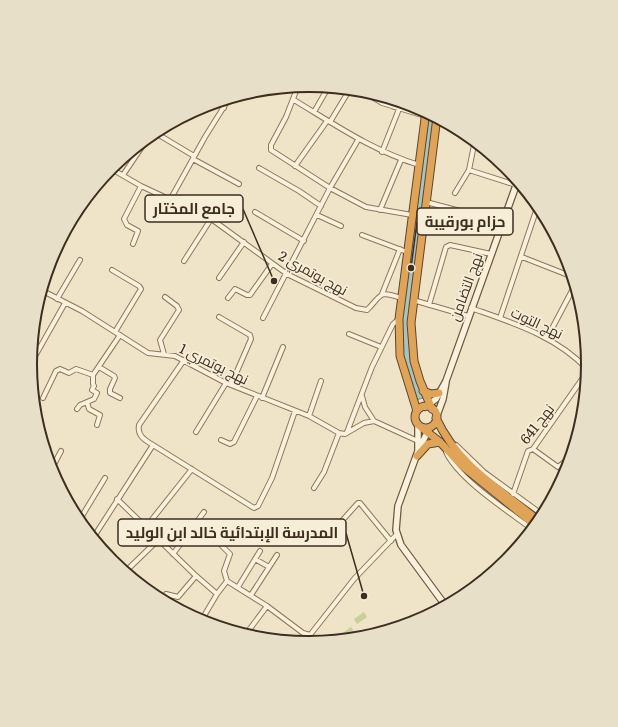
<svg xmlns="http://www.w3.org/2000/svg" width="618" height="727" font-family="Literata,Cairo,serif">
  <rect width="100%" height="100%" fill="#f0e4c8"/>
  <path fill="#c9cf9b" d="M364,612L367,617L357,624L354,619Z
    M351,627L358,638L333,640Z"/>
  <path fill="#a9c4bc" stroke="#6f938a" d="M428,112L435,116L414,280V369L423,398L416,400L404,360L401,326Z"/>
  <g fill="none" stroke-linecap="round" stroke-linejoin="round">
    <defs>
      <path id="street" d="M298,86L286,117L271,145V150L330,188L366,207L412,215
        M359,89L382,103L425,116
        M294,100C334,124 373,151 419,165
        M214,102L224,108
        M394,107L395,100
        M314,112L329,86
        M330,122L350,89
        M154,132L194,156
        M382,152L399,109
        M193,159L239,184
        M295,166L327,121
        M110,168L141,186L210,218L287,274L356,308L367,310C382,295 378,290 401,298
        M259,168L299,191L321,206
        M469,170L516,185
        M123,175L150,135
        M455,193L469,170L475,140
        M170,200L205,137L230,97
        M426,202L502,222
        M380,210L401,160
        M255,212L304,241
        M317,215L341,226
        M362,235L407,252
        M133,244L138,231L127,225L124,219L141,186
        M522,257L573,277
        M184,261L211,219
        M112,270L139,286L141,289L115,332
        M219,278L244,242
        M41,290L82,311L148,353L175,356L226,383L309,416L339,433L345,434L364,423L374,421L420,442
        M382,294L400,249
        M228,298L235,289L247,295H250L272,264
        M57,299L80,260
        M413,300L468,316
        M429,305L446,247L450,245L491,254
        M471,308C513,323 556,336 587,369
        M219,317L250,335L251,339L231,385
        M263,318L330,188L358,140
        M500,318L538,205
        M349,334L381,347
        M547,338L575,285
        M164,354L160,340L179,310L177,306L165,297
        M184,360L139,425C137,436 145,440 153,445L254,508L258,506L272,478L295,411
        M30,365L65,303
        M99,367L114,376L115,378L110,389V393L120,398
        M362,396L365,407L374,421
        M43,398L56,371L60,369L69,373L76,369L93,375L120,335
        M262,398L283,347
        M87,402L89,409L100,415L97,425
        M77,409L80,405L94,399L97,393L92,390L94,386L93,384V375
        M309,416L321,381
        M196,432L226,383
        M347,432L372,367L393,324L399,319
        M221,440L230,444L234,442L257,396
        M456,445L484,472L543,515
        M533,449L558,467L571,457
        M446,452C458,479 508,511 532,529
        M51,470L61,451
        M314,488L324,472L339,433
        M513,494L528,451L533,449L587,372
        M117,499L194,574L217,594L227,581L267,606L303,633L310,635L318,642
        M79,521L105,478
        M340,523L358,503H360L391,541
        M146,527L192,469
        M93,538L153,445
        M222,546L230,554L224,571L227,581
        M173,554L204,512
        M255,559L269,567
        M125,572L158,540
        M238,587L260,551
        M166,594L178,597L196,576
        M251,595L277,555
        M201,621L217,594
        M246,634L267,606
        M310,635L354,579L396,535"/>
      <path id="secondary" d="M425,407L436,399L446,381L518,180
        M436,418L443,399L446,382
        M418,425V451
        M430,427L418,451L398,506L396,530L401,545L445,605"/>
      <path id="highway" d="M423,391L431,394L439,393
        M415 417a11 11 0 1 1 22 0a11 11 0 1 1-22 0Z
        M432,409L420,381L414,361L411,323L437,117
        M417,411L400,356L399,319L426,111
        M436,418C459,467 499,488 539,521
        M422,428L440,442L461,465L535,525
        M417,456L428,444L440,442"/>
    </defs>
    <use href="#street" stroke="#8d765c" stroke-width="6"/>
    <use href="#secondary" stroke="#6f573f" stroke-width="8"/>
    <use href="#highway" stroke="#5b4430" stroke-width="9"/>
    <use href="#street" stroke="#faf1dc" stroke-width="4"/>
    <use href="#secondary" stroke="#faf1dc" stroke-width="5.5"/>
    <use href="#highway" stroke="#e0a458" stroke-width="7"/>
  </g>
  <g text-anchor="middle" stroke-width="3.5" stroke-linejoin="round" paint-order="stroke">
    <g font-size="14" fill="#3d2e20" stroke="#f7eed8">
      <text transform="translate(313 273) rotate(29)" y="5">نهج بوتمري 2</text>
      <text transform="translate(466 287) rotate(-70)" y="5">نهج التضامن</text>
      <text transform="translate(537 323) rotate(25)" y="5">نهج التوت</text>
      <text transform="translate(214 364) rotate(26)" y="5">نهج بوتمري 1</text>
      <text transform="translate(537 424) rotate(-52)" y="5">نهج 641</text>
    </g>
  </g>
  <path d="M0 0H618V727H0ZM37 364a272 272 0 1 1 544 0a272 272 0 1 1-544 0Z" fill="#e8dfc9" fill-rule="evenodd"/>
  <path fill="none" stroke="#3d2e20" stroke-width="2" d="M37 364a272 272 0 1 1 544 0a272 272 0 1 1-544 0Z"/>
  <path fill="none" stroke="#3d2e20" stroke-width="1.5" d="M274 281L243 209M411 268L417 222M364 596L346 533"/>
  <g fill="#3d2e20" stroke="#f7eed8" stroke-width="1.5">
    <circle cx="274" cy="281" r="4"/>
    <circle cx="411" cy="268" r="4"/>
    <circle cx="364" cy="596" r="4"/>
  </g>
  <g fill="#f7eed8" stroke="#3d2e20" stroke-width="1.5">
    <rect x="145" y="195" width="98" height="27" rx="4"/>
    <rect x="417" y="208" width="96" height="27" rx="4"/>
    <rect x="118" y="519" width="228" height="27" rx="4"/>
  </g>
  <g font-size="15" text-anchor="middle" font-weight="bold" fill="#3d2e20">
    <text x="194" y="214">جامع المختار</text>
    <text x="465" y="227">حزام بورقيبة</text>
    <text x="232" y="538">المدرسة الإبتدائية خالد ابن الوليد</text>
  </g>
</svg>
